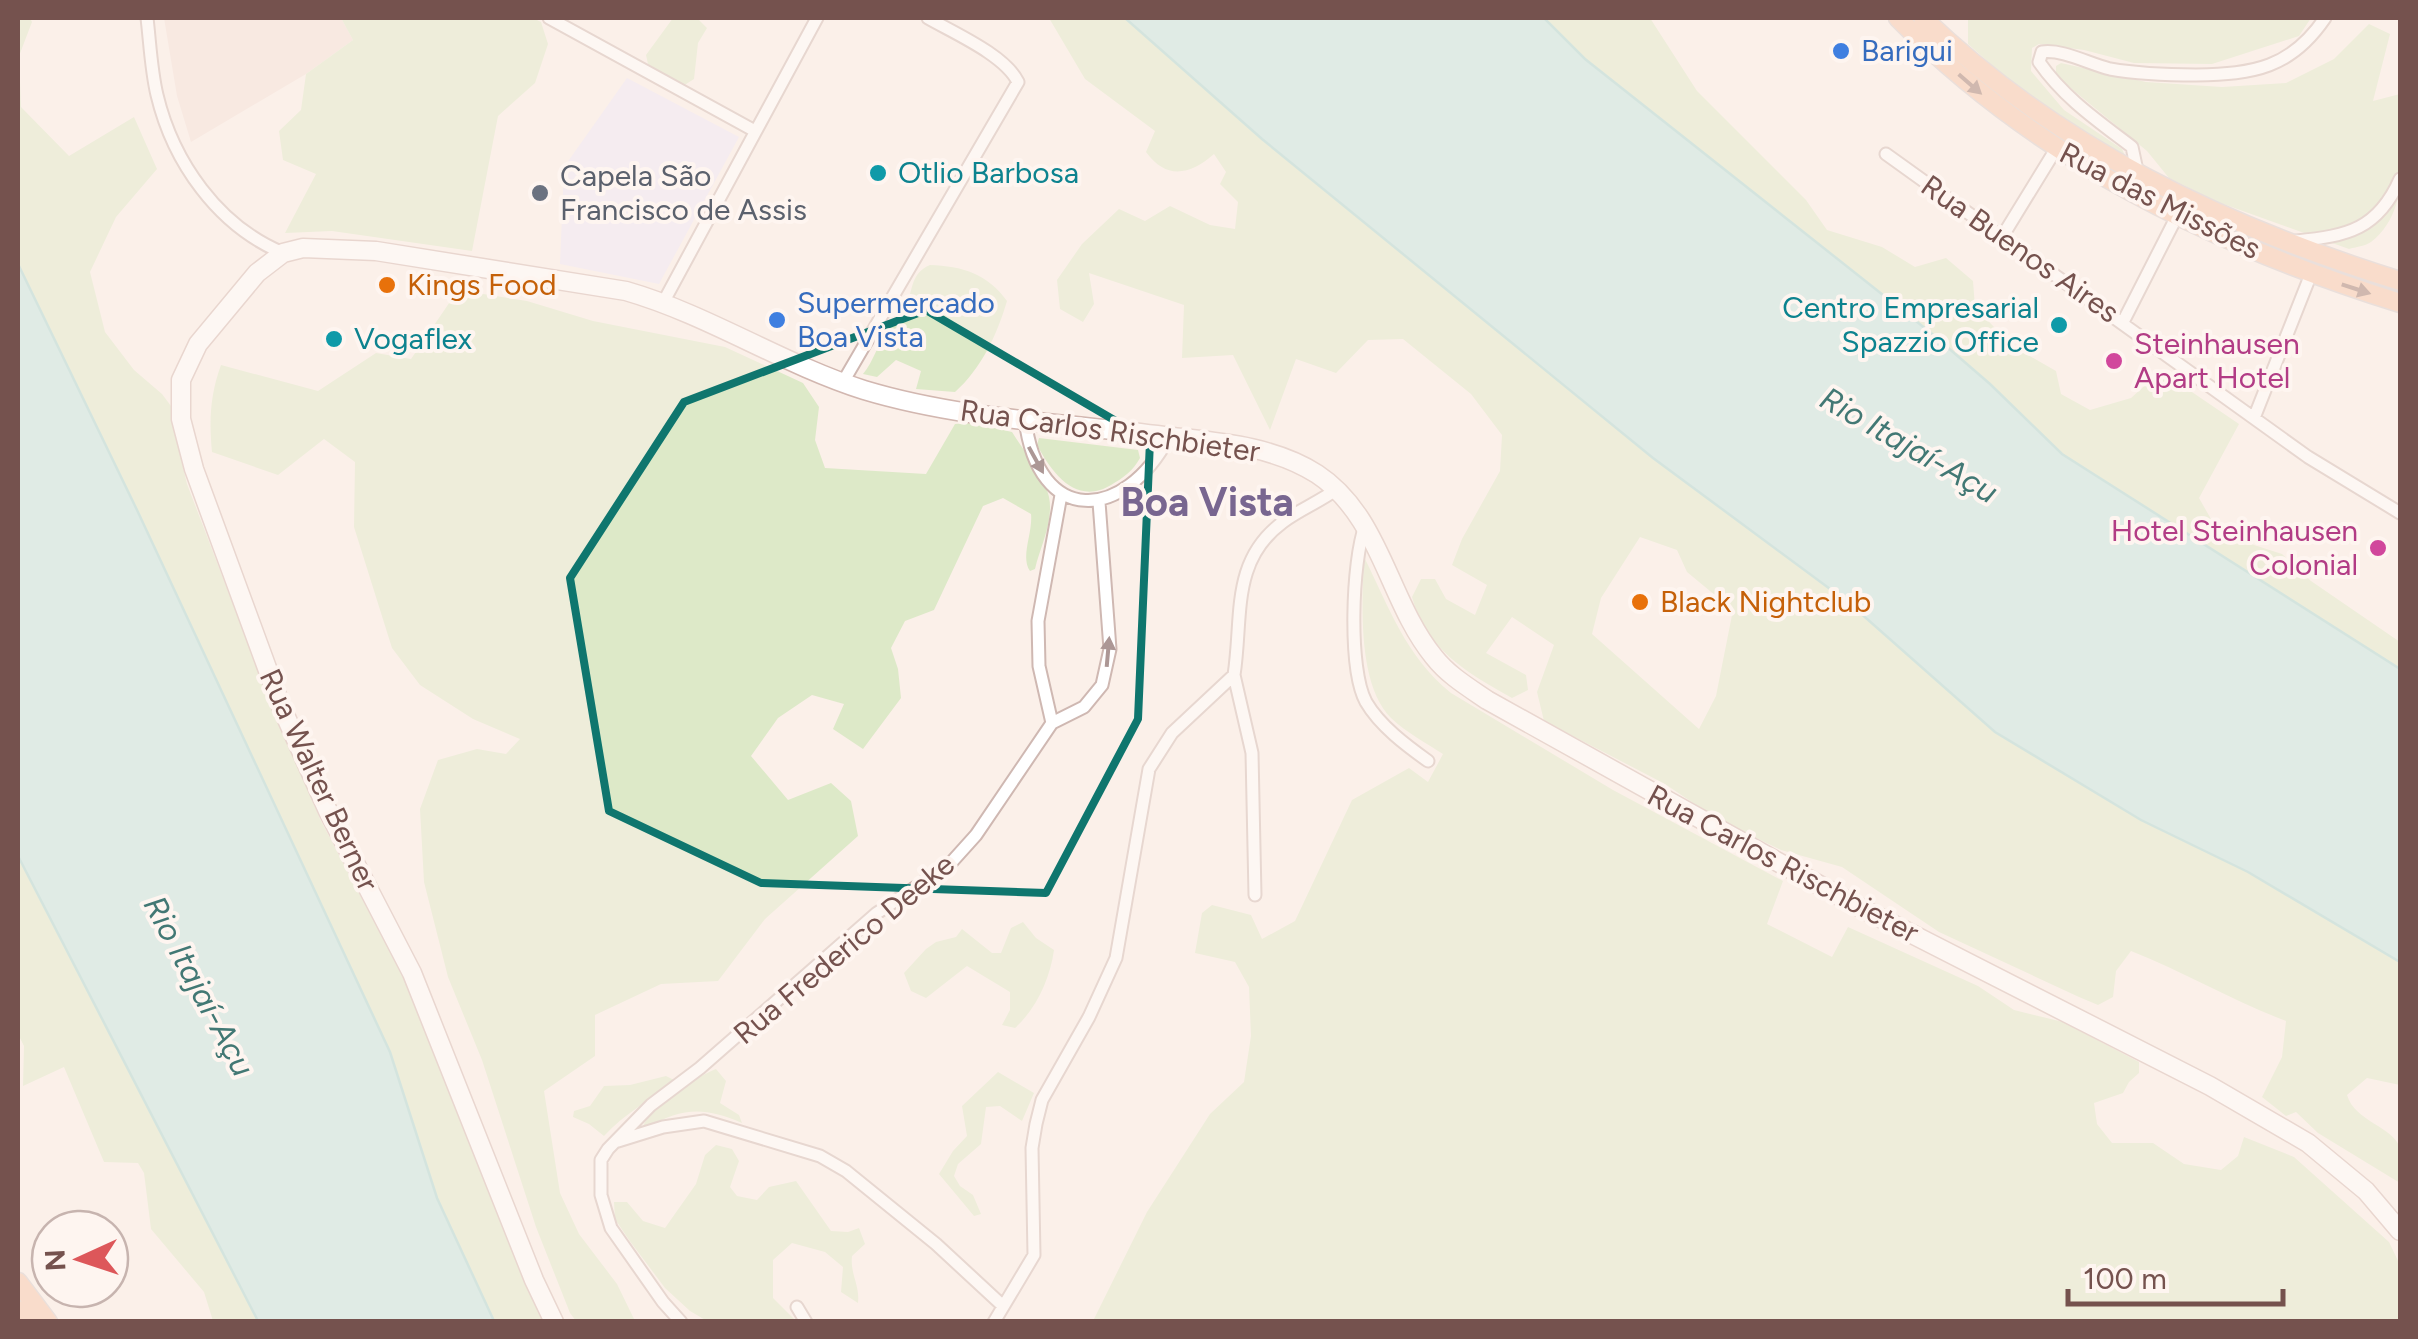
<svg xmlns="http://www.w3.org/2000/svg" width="2418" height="1339" font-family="Figtree,sans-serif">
  <rect width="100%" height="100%" fill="#fbf0e9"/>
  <path fill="#f3e0d8" d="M164,18H341L353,40L306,74L191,142L177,96Z"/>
  <path fill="#ede6f8" d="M627,78L739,137L659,284L560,264L564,167Z"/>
  <path fill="#dde9c8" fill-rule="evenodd" d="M18,18H30L32,22L19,56L21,107L69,156L134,117L157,169L116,217L90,272L105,332L134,370L162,394L177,414L178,446L187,484L244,633L320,819L406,982L542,1321H494L492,1317L437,1198L137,510L18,264Z
    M341,18H533L541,22L548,44L535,83L498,116L472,251L332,231L285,233L316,174L283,160L279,131L301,110L306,74L353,40Z
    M673,18H697L707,28L698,43L694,79L683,86L648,64L646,55Z
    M1049,18H1125L1262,140L1653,458L1849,603L1995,732L2141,820L2248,872L2400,962V1085L2367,1078L2347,1095C2355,1122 2393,1126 2400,1148C2403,1157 2400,1173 2400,1183L2318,1133L2296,1112L2286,1116L2262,1097L2282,1057L2286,1021C2233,1001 2184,972 2131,951L2116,971L2113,997L2098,1005L2079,997L1939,932L1842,867L1781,850L1717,819L1665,784L1544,721L1537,692L1554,645L1512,617L1486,653L1526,675L1528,690L1512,698C1467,673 1426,649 1412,597L1421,579H1435L1446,599L1475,615L1487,585L1452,565L1462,539L1500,471L1502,435L1471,394L1403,339L1368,340L1336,373L1296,359L1270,430L1233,355L1182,358L1184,305L1089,273L1094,304L1083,322L1060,309L1057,280L1082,244L1119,209L1145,221L1170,206L1210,225L1235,229L1238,202L1220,184L1226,172L1214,154C1191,174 1167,181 1146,152L1155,131L1085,79ZM1640,537L1677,550L1687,572L1733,610L1716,696L1699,729L1592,634L1601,598Z
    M1544,18H1650L1697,91L1806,200L1827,230L1882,247L1915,267L1946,258L1973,281L1975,307L2012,346L2056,371L2061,394L2090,410L2131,398L2161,371L2239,424L2199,498L2211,519L2254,545L2282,554L2311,581L2400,642V669L2062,454L1990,384L1585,59Z
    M1968,18H2311L2299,36L2212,64L2134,63L2084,50L2039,44L2032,48L2031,71L2064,110L2122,149L2128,162L2036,104L1968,44Z
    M2369,24L2390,34L2373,101L2400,94C2400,141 2414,209 2371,242C2366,246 2355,247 2349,249L2215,201L2169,178L2147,151L2056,76V66L2061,63L2146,82L2222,87L2286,83L2334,59Z
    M930,265C962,266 988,274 1007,301C997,335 981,369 955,392L916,389L921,371L896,360L877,377L863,374C874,361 877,345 887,331C891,324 898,319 903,312C914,295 908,274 930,265Z
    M458,290L527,301L593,321L725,347L803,383L819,407L815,440L825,468L926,474L955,424L972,423L1012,432C1022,448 1046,479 1049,497C1054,521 1040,547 1035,569L1030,571C1020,557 1033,533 1031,514L1003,498L983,506L934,610L905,621L891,648L898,669L901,698L863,749L833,729L844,704L812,695L778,718L751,756L788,800L831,783L851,801L858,836L765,919L718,981L661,984L595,1015V1056L544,1091L560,1193L579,1234L617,1284L635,1321H576L570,1313L536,1227L482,1060L448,977L424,882L420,809L438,760L477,749L506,754L520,739L473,719L420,685L392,648L354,527L355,462L324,439L278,475L212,452C209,421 210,395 221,365L318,391L376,353L411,359Z
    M1039,438L1138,450L1140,458C1133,471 1123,478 1111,485C1076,506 1052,473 1037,445Z
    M1364,557C1389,607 1406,657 1451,693L1613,790L1783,881L1767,924L1832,957L1848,927L1978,986L2014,1010L2063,1022L2139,1062V1073L2129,1082L2123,1093L2094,1103L2097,1124L2112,1143H2153L2184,1164L2221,1170L2238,1156L2244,1137L2294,1157L2389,1242L2400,1265V1321H1093L1147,1212L1210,1114L1244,1082L1251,1036L1249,987L1235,962L1195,953L1202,913L1212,905L1251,915L1262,939L1295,921L1352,800L1409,768L1428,782L1443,754C1426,743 1407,733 1391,718C1357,684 1362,603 1364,557Z
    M18,856L258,1321H213L204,1292L151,1229L144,1173L138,1163L104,1162L64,1067L23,1086L24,1046L18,1034Z
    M1023,922L1036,938L1054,950C1050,979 1036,1009 1015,1028L1002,1025L1010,1010V992L967,966L926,998L911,991L904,973L926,949L936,942L956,937L962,929L992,953H1001L1011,928Z
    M716,1069L726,1081L720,1103L739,1115L742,1123C705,1107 682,1107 647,1128L643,1126C652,1106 695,1077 716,1069Z
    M998,1072L1034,1093L1022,1121L1000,1106L986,1107L981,1144L958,1164L954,1176L960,1186L973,1195L981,1214L974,1216L939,1174L953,1151L967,1136L962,1106Z
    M666,1076L674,1080C651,1100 625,1113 604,1136L589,1124L573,1117L574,1111L590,1106L604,1086L630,1085Z
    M716,1145L732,1149L739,1161L730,1187L737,1196L757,1200L769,1187L796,1181L831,1231L848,1232L859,1228L865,1244L852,1256C850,1274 860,1285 858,1303L841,1292L843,1267L825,1252L792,1243L773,1260V1298L796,1321H707L690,1311L665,1288L629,1240L615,1219L614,1202H627L643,1221L665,1228L696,1184L705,1155Z"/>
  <path fill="#bee4e0" stroke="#a5d5d1" stroke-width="2.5" d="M1125,18H1544L1585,59L1931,333L1990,384L2062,454L2400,669V962L2248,872L2141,820L1995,732L1849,603L1653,458L1262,139Z
    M18,264L137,510L390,1052L437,1198L494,1321H258L18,856Z"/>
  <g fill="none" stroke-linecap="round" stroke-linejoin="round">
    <defs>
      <path id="street" d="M147,18C150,43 151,70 157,95C173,162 218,226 283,253
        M549,18L755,131
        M1886,154L2308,457L2400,513
        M2138,175L2132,147C2098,121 2064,98 2039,62L2042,52C2063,49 2089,64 2110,69C2139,74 2167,75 2196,75C2254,74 2291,68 2325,18
        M2002,237L2056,149
        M2296,241C2348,236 2378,229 2400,179
        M664,301L817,18
        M2123,322L2177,216
        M843,382L1018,82C1005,55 954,33 928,18
        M2254,418L2311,274
        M1025,419C1038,527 1124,522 1169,437
        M1365,526C1352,561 1348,669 1366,702C1380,726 1407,746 1428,761
        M1234,675L1252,753L1255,895
        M1052,723L1039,666L1038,621L1061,495
        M618,1141L663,1127L704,1121L820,1156L846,1171L936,1244L1003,1306
        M797,1307L806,1322
        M681,1322L663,1302L611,1228L601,1195V1160L608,1149L651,1105L700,1068L877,913L949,865L976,835L1052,723L1084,707L1102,685L1110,649L1099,502
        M994,1322L1034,1255L1032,1148L1036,1124L1042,1100L1089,1017L1116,958L1149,769L1172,733L1234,675C1243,617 1230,561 1283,522C1299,510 1319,502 1337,489"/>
      <path id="secondary" d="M554,1322L534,1280L412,973L328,811L281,706L194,469L181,419V380L198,344L257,273L283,253L303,248L376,251L626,291C709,315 782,364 864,390C960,419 1065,423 1164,436C1215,442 1272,445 1317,474C1381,516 1388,601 1434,657C1448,675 1468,687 1487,700L1857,906L2210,1086L2308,1143L2366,1191L2400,1231"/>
      <path id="primary" d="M1898,18C2036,159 2214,245 2400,303
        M1923,18C2058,148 2223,226 2400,281
        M18,1282L48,1322
        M18,1310L26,1322"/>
    </defs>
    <use href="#street" stroke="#cfb8b2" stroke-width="15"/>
    <use href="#secondary" stroke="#d2b7b0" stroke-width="21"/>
    <use href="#primary" stroke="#d6cbca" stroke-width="21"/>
    <use href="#street" stroke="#fff" stroke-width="11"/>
    <use href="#secondary" stroke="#fff" stroke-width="18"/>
    <use href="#primary" stroke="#f5c4a6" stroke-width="18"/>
  </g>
  <defs><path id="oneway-solid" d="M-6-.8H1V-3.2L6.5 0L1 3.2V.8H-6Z" transform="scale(2.5)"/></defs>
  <g fill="#9b7468">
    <use href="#oneway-solid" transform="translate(1970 84) rotate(41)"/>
    <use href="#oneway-solid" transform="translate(2356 289) rotate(18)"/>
  </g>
  <g fill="#ac9795">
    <use href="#oneway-solid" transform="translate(1036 460) rotate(61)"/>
    <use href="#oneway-solid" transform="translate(1108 652) rotate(-85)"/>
  </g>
  <path d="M0 0H2418V1339H0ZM926,310L1150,441L1138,719L1046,893L761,883L609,811L570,578L684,402Z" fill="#fbf0e9" fill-opacity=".55" fill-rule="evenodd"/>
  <path fill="none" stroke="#0f766e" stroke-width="8" stroke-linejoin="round" d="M926,310L1150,441L1138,719L1046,893L761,883L609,811L570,578L684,402Z"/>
  <g fill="#3f7fe0" stroke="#fef5f0" stroke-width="4">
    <circle cx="1841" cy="51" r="10"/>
    <circle cx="777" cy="320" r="10"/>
  </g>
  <g fill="#0f9aa8" stroke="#fef5f0" stroke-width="4">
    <circle cx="878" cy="173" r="10"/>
    <circle cx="2059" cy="325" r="10"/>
    <circle cx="334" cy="339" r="10"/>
  </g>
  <circle fill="#6b7280" stroke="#fef5f0" stroke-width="4" cx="540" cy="193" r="10"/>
  <g fill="#e8710a" stroke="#fef5f0" stroke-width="4">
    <circle cx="387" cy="285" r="10"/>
    <circle cx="1640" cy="602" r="10"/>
  </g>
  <g fill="#d1479c" stroke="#fef5f0" stroke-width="4">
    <circle cx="2114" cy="361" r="10"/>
    <circle cx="2378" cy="548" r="10"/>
  </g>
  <g text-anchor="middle" stroke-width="8" stroke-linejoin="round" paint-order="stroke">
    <g font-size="30" fill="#366cbe" stroke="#fef5f0" text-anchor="start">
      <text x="1861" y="61">Barigui</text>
      <text x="797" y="313">Supermercado<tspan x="797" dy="34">Boa Vista</tspan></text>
    </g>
    <g font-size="30" fill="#0d838f" stroke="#fef5f0" text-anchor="start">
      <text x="898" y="183">Otlio Barbosa</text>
      <text x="2039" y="318" text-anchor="end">Centro Empresarial<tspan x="2039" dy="34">Spazzio Office</tspan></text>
      <text x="354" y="349">Vogaflex</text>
    </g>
    <g font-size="30" fill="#5b616d" stroke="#fef5f0" text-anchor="start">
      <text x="560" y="186">Capela São<tspan x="560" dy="34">Francisco de Assis</tspan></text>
    </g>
    <g font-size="30" fill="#75524e" stroke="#fef5f0">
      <text transform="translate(2160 201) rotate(27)" y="10">Rua das Missões</text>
      <text transform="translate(2020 249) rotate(35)" y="10">Rua Buenos Aires</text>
      <text transform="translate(1110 431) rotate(8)" y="10">Rua Carlos Rischbieter</text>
      <text transform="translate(319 780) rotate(65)" y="10">Rua Walter Berner</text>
      <text transform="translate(1783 864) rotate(28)" y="10">Rua Carlos Rischbieter</text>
      <text transform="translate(844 949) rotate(-40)" y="10">Rua Frederico Deeke</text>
    </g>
    <g font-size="30" fill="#c56008" stroke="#fef5f0" text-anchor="start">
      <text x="407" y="295">Kings Food</text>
      <text x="1660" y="612">Black Nightclub</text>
    </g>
    <g font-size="30" fill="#b23c85" stroke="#fef5f0" text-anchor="start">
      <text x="2134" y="354">Steinhausen<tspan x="2134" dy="34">Apart Hotel</tspan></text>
      <text x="2358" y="541" text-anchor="end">Hotel Steinhausen<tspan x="2358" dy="34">Colonial</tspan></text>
    </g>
    <g font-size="32" font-style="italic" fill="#427874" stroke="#fef5f0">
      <text transform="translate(1909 445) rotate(30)" y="11">Rio Itajaí-Açu</text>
      <text transform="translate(199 986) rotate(62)" y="11">Rio Itajaí-Açu</text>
    </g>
    <g font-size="40" font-weight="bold" fill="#786690" stroke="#fef5f0">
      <text x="1207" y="516">Boa Vista</text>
    </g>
  </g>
  <rect width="2418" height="1339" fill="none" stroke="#75524e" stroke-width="40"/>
  <g transform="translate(80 1259) rotate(267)"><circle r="48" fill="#fef5f0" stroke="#c7b4af" stroke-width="2.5"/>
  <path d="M0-8L18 38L0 25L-18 38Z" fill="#dd575a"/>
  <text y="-15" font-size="28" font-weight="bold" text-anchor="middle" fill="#75524e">N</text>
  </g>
  <path d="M2068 1289v15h215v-15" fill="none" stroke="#75524e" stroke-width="5"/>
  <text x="2083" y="1289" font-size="30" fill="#75524e" stroke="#fef5f0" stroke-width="8" paint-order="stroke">100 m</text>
</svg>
